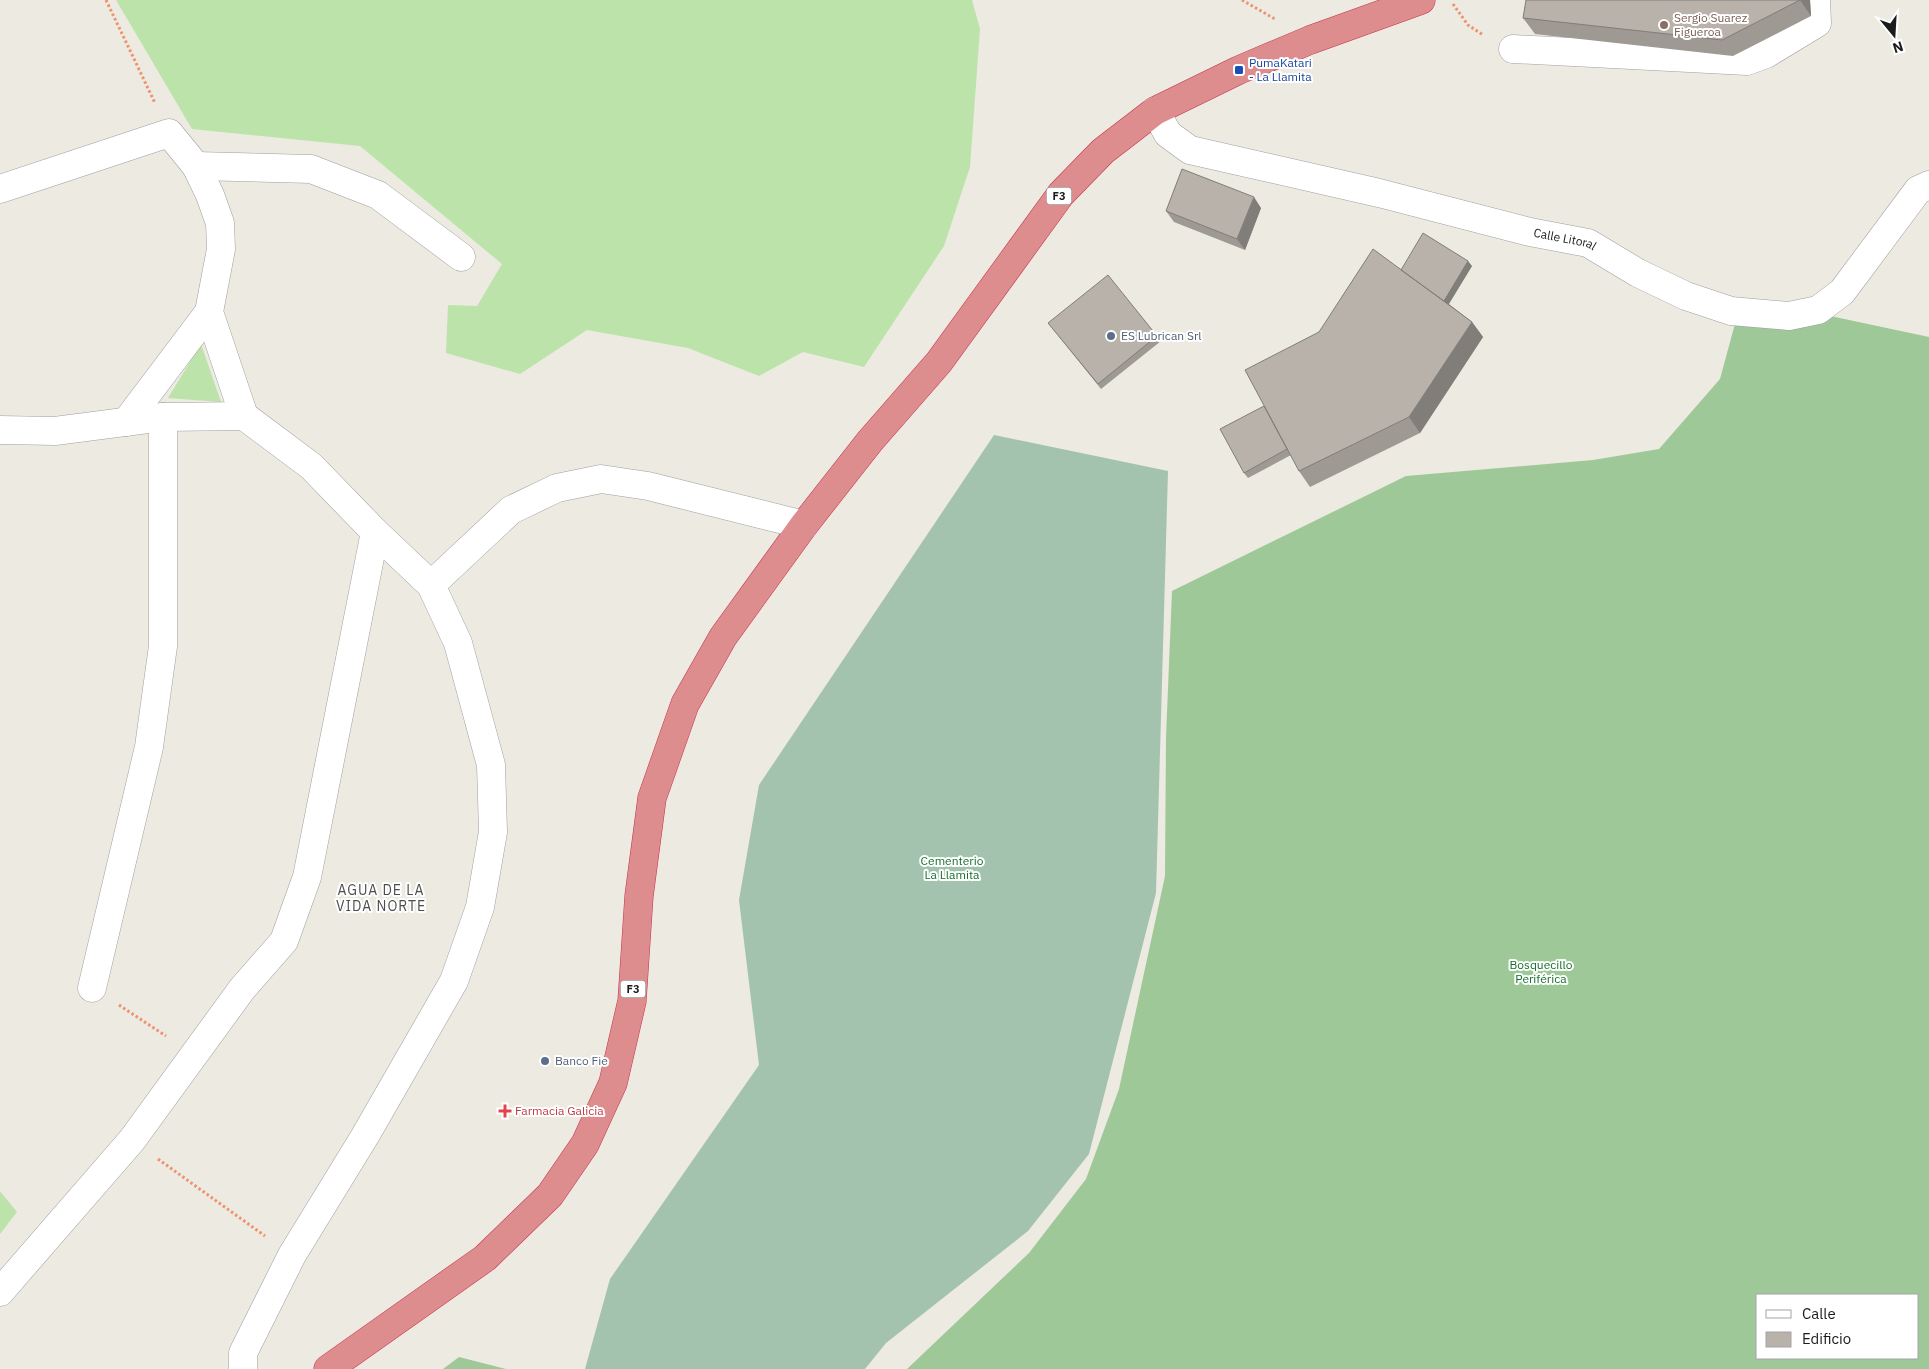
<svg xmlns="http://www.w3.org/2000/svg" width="1929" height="1369" font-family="'IBM Plex Sans',sans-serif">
  <rect width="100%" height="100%" fill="#eceae1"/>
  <path fill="#bce3aa" d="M116,0H972L980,29L970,167L944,246L864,367L803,352L759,376L688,348L587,330L520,374L446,353L448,305L477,306L502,264L360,146L192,129Z
    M201,344L221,402L168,398Z
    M0,1191L17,1212L0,1234Z"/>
  <path fill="#9fc899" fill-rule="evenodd" d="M1739,309L1835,317L1929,337V1369H907L1029,1253L1086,1179L1119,1089L1165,876L1166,737L1172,591L1406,476L1593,460L1659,449L1720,379ZM1758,1295H1918V1358H1758Z
    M459,1357L506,1369H443Z"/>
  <path fill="#a4c3ae" d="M994,435L1168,471L1156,893L1089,1154L1028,1231L886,1343L865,1369H585L610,1279L759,1065L739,900L759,785Z"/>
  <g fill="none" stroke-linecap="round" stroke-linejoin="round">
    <defs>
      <g id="minor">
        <path d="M1513,49L1747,61L1766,54L1817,23L1816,0"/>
        <path id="s1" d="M1155,111L1168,134L1190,150L1379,193L1530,232L1588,243L1638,273L1686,296L1731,311L1789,316L1818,310L1842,292L1918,190L1929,185"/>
        <path d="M196,166L311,169L378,195L461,257"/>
        <path d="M0,189L169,133L196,166L210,195L220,223L221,249L209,312L244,416"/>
        <path d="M126,422L209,312"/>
        <path d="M0,430L55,431L163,417L244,416L311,466L375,532L431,585L458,643L491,765L493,832L480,907L454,981L365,1136L292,1255L243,1353V1369"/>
        <path d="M431,585L511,510L557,488L601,479L648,486L804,525"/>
        <path d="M92,988L149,747L163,646V417"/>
        <path d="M0,1292L132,1140L242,989L284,941L307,877L375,532"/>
      </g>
      <path id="highway" d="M328,1369L485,1258L550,1195L585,1144L613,1083L632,1001L639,896L652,798L685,704L723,637L804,525L870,441L939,362L1061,194L1103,151L1155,111L1239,70L1310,40L1421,0"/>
    </defs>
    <use href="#minor" stroke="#9f9f9f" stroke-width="29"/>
    <use href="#highway" stroke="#c7314b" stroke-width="29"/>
    <path stroke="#ee9270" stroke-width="3" stroke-dasharray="2.5 2.5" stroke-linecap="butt" d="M106,0L155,103
      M1242,0L1275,19
      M1453,4L1468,25L1483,35
      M119,1005L166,1036
      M158,1159L265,1236"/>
    <use href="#minor" stroke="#fff" stroke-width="28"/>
    <use href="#highway" stroke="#de8d8f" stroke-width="28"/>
  </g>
  <path fill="#9e9993" d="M1526,0H1810L1811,16L1733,56L1535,34L1523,18Z
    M1261,208L1245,250L1174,222L1166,211Z
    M1472,266L1449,304L1472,322L1483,337L1420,433L1310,487L1299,471L1291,455L1248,478L1244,473L1264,406L1319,332L1401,270Z
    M1048,323L1157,336L1161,341L1101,389Z"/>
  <path fill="#817d78" d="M1800,0H1810L1811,16Z
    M1254,197L1261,208L1245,250L1237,239Z
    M1468,261L1472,266L1445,310L1441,304Z
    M1472,322L1483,337L1420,433L1409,417Z"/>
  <path fill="#b8b2ab" stroke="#817d78" d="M1526,0H1800L1722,40L1523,18Z
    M1182,169L1254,197L1237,239L1166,211Z
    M1423,233L1468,261L1444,301L1401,270Z
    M1373,249L1472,322L1409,417L1299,471L1245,370L1319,332Z
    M1108,275L1157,336L1098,384L1048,323Z
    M1264,406L1287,449L1244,473L1220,429Z"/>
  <circle fill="#8d6e63" stroke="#fff" stroke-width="2" cx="1664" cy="25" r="5"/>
  <rect fill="#1a4fb4" stroke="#fff" stroke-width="2" x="1234" y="65" width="10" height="10" rx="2.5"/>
  <g fill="#5c6f8a" stroke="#fff" stroke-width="2">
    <circle cx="1111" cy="336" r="5"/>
    <circle cx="545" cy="1061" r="5"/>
  </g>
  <path fill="#e0444e" stroke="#fff" stroke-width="2" d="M502.5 1103.5h5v5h5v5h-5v5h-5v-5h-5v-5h5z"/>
  <g text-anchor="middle" stroke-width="4" stroke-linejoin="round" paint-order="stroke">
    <g fill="#fff" stroke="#5f5f5f" stroke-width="1">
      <rect x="1046.5" y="187.5" width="25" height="17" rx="4"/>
      <rect x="620.5" y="980.5" width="25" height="17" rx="4"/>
    </g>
    <g font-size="11" font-weight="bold" fill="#1b1b1b">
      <text x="1059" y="200">F3</text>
      <text x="633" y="993">F3</text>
    </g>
    <g font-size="12" fill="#785e54" stroke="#fff" text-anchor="start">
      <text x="1674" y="22">Sergio Suarez<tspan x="1674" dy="14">Figueroa</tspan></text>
    </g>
    <g font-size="12" fill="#164399" stroke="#fff" text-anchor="start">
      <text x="1249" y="67">PumaKatari<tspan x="1249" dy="14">- La Llamita</tspan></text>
    </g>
    <g font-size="12" fill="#1b1b1b" stroke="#fff">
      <text dy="4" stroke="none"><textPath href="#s1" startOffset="439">Calle Litoral</textPath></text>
    </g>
    <g font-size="12" fill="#4e5e75" stroke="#fff" text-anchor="start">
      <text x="1121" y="340">ES Lubrican Srl</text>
      <text x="555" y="1065">Banco Fie</text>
    </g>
    <g font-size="12" fill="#136e2a" stroke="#fff">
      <text x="952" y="865">Cementerio<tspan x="952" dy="14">La Llamita</tspan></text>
      <text x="1541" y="969">Bosquecillo<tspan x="1541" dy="14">Periférica</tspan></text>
    </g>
    <g font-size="12" fill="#be3a42" stroke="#fff" text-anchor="start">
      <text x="515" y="1115">Farmacia Galicia</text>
    </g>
    <g font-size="14" letter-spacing="1" fill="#4e4e4e" stroke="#fff">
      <text x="381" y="895">AGUA DE LA<tspan x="381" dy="16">VIDA NORTE</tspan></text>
    </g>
  </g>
  <rect x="1756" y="1294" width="162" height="65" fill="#ffffff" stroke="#a4a4a4"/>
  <rect x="1766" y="1310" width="25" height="8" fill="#ffffff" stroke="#a4a4a4"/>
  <text x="1802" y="1319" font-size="15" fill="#1b1b1b">Calle</text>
  <rect x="1766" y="1332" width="25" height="15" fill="#b8b2ab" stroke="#a4a4a4"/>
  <text x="1802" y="1344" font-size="15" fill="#1b1b1b">Edificio</text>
  <g transform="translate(1894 35) rotate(162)" stroke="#ffffff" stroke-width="4" paint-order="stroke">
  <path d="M0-4L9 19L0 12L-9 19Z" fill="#1b1b1b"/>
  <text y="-8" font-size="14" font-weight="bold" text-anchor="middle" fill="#1b1b1b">N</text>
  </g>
</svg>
